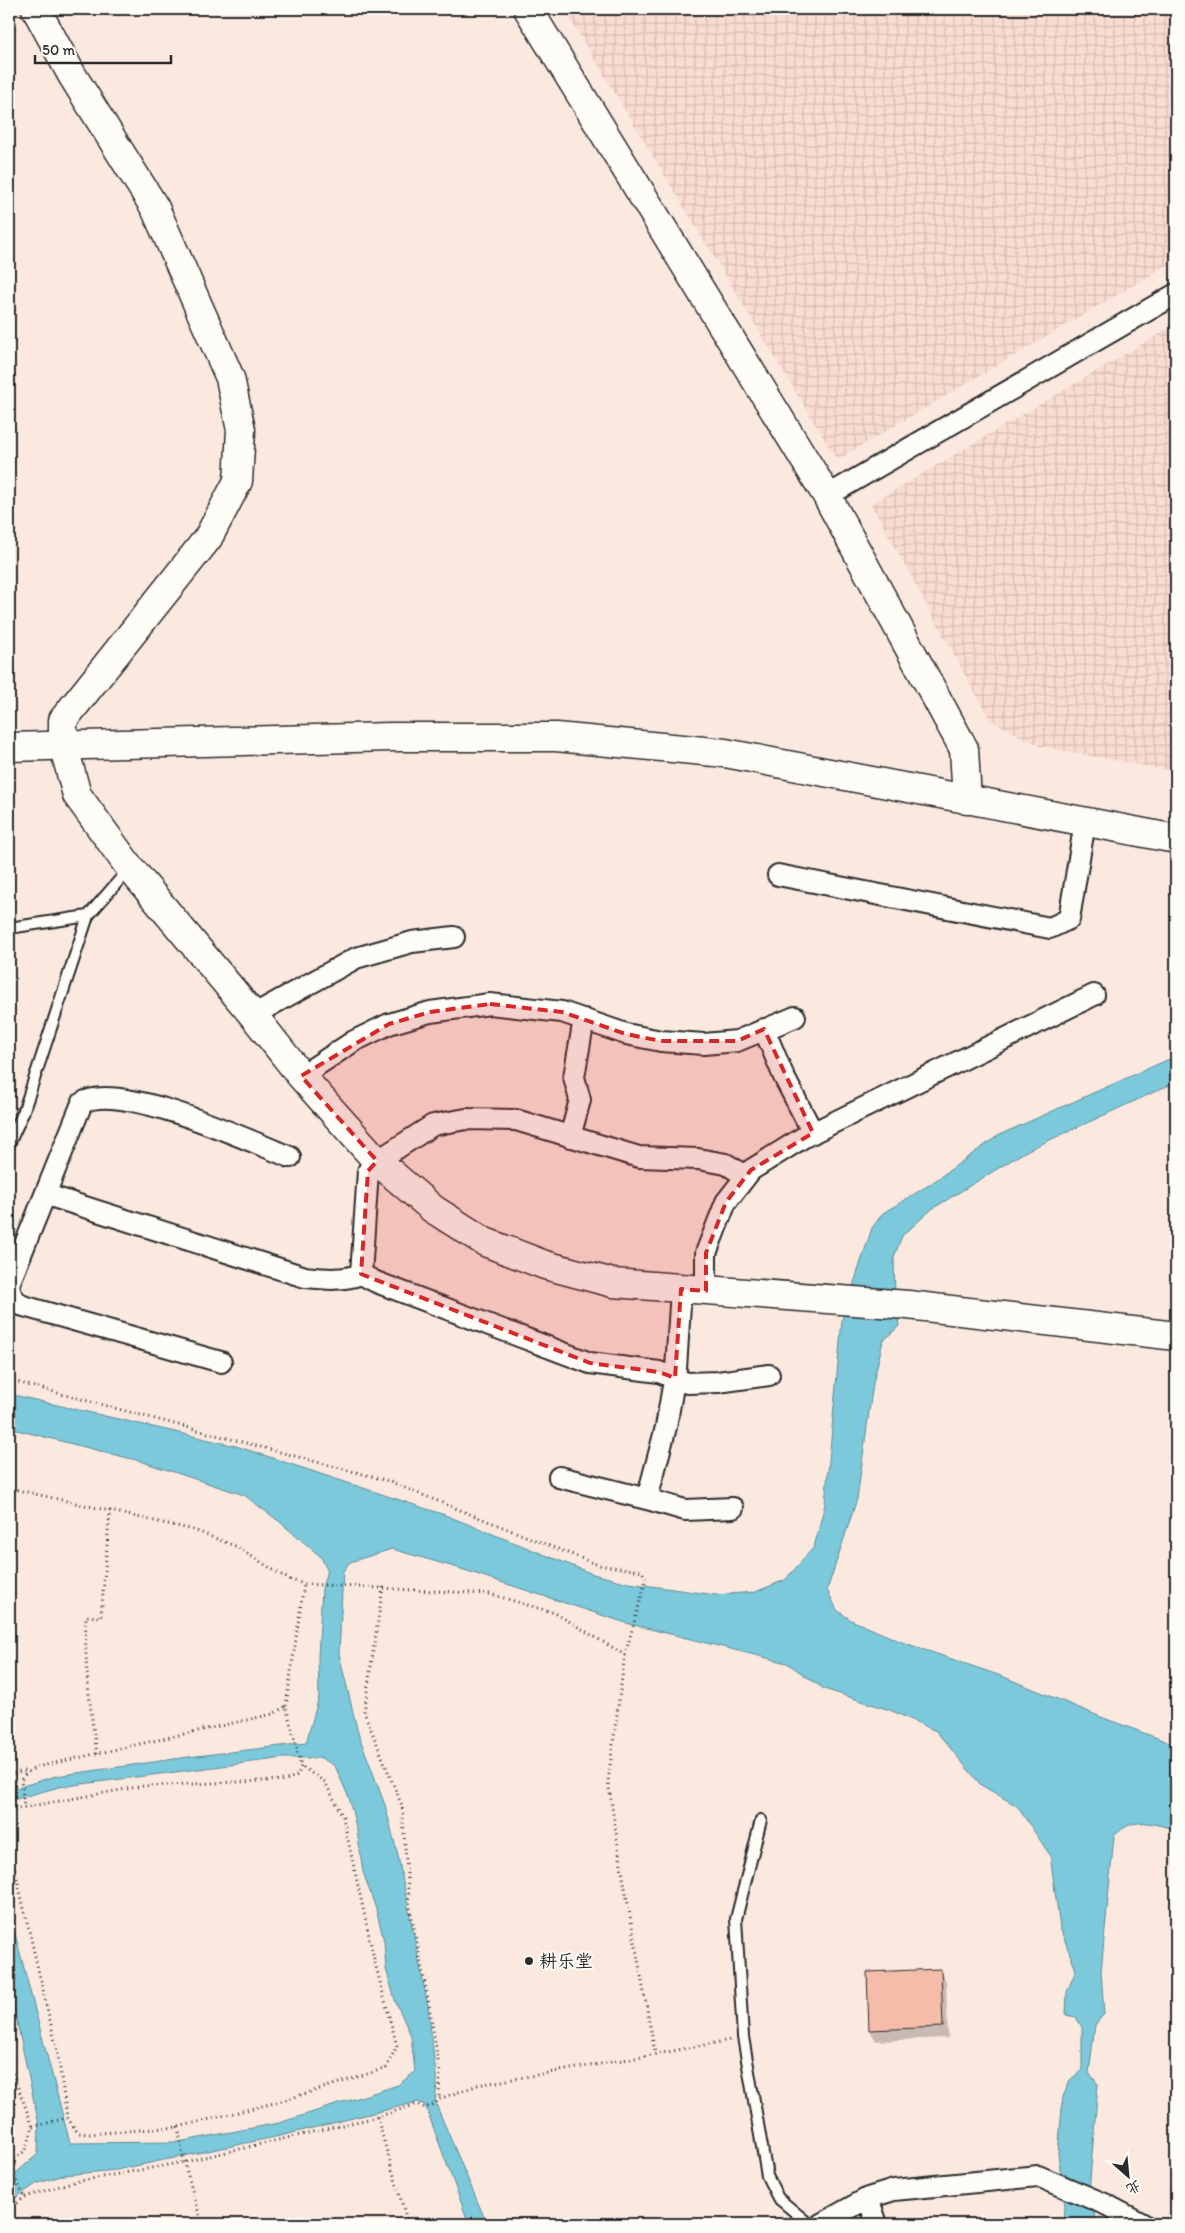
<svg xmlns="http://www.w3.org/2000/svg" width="1185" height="2233" font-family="Itim,'LXGW WenKai TC',sans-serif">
  <defs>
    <pattern id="industrial-grid" width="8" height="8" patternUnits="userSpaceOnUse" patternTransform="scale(1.25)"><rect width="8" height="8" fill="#f9dcd0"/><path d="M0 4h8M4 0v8" fill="none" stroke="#d6bdb3"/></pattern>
  </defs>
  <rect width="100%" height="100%" fill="#fbe9e0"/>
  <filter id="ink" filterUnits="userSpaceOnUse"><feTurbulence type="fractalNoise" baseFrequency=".02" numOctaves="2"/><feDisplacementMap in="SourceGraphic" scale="10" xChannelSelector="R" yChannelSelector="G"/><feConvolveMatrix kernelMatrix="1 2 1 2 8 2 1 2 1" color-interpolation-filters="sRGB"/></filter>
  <g filter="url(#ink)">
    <path fill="url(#industrial-grid)" d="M564,9H1176V260L837,460Z
      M1176,324V772L1040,746L990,720L871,504Z"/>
    <path fill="#7cc9db" stroke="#5c8a95" d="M1176,1056V1082L1028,1150L932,1209L902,1236L894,1257L895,1298L899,1326L883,1341L873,1383L857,1499L827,1590L837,1610L851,1620L902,1642L1004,1677L1101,1717L1176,1745V1829C1150,1824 1135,1815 1114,1836L1101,1971L1104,2014L1095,2025L1089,2073L1098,2084L1089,2192L1095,2198L1094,2224H1064L1065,2207L1058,2153L1063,2097L1070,2080L1082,2070V2027L1076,2017L1066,2015L1067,1992L1076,1970L1060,1928L1050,1855L1017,1806L981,1785L936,1731L890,1710L824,1689L787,1663L626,1623L458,1568L392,1549L350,1562L343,1571L339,1654L358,1733L385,1805L398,1856L428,2006L437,2084L435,2102L487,2224H469L425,2105L418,2102L280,2136L116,2170L64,2175L36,2184L9,2202V2179L38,2154L39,2125L9,1985V1911L70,2143L178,2142L279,2123L398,2085L415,2072L411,2036L395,2000L386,1969L384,1941L376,1909L363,1872L357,1831L349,1798L335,1766L321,1758H284L59,1787L9,1801V1790L56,1776L188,1757L306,1743L319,1697L318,1657L322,1588L327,1570L321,1557L280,1522L244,1495L140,1461L9,1428V1394L236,1446L445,1515L593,1574L629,1583L716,1595L755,1592L785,1580L814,1547L825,1504L842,1320L872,1228L883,1213L929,1185L999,1135Z"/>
    <path fill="#0003" d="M940,1970L946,1981L948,2038L876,2041L870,2030L868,1973Z"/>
    <path fill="#f5bda9" stroke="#2b2b2b" d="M941,1969L943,2027L869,2030L867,1972Z"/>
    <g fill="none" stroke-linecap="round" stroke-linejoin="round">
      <defs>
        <path id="lane" d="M9,928L88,916
          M9,1144L23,1113L88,916L129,869
          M761,1820L736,1919L743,2037L767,2176L778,2198L809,2224"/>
        <path id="street" d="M827,496L1176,294
          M778,875L1050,928L1069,919L1085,822
          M253,1015L356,958L412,942L454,937
          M764,1029L784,1077L813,1133
          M301,1076L354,1041L389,1024L430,1012L490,1004L562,1012L626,1034L661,1041L704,1044L737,1041L795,1017
          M570,1137L580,1100L574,1077L584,1019
          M47,1195L305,1277C325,1279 343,1281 361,1274L368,1171L377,1161L433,1125L466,1119L516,1120L639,1157L698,1159L726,1164L746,1176
          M361,1274L376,1282L590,1363L659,1372L687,1383L718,1382L769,1375
          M706,1291V1253L726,1202L751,1170L804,1137L1094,995
          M221,1362L20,1305L11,1295L9,1284L82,1103C118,1080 250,1141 290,1157
          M559,1477L647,1499L666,1427L676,1369L681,1289
          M647,1499L685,1510L733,1508
          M868,2198L877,2224
          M821,2224L868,2198L894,2190L1038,2176L1107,2205L1143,2224"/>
        <path id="secondary" d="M36,9L72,75L155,208L230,378L241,430L238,481L208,538L63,720V744L77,795L130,868L253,1015L301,1076L377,1161L433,1209L485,1242L545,1265L613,1283L908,1305L1176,1336
          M528,9L827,496L964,749L967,800"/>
        <path id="primary" d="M9,747L391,737H556L725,753L1176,839"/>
      </defs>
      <use href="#lane" stroke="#2b2b2b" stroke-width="14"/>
      <use href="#street" stroke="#2b2b2b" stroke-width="24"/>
      <use href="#secondary" stroke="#2b2b2b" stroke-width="31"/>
      <use href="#primary" stroke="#2b2b2b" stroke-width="31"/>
      <path stroke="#2b2b2b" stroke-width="3" stroke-dasharray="1 4" stroke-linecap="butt" d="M9,1380L385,1480L598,1565L642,1571L646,1580L625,1655L555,1613L490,1594L304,1584L288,1579L235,1546L194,1530L9,1488
        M383,1587L364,1712L402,1806L409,1902L429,2004L440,2073L439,2099
        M625,1655L608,1781L622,1871L655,2053
        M286,1706L304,1584
        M97,1754C90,1708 84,1662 86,1616L101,1617L110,1510
        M9,1775L28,1770
        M9,1810L143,1786L286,1780L298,1775L301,1766L286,1706L273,1714L37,1767L26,1773L21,1780L24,1807
        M9,1844L58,2055L67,2117L78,2133L89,2134L178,2127L282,2101L386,2068L397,2046L375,1963L343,1817L325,1782L301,1766
        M9,2064L33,2127L26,2150L9,2163
        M377,2117L408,2224
        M33,2127L66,2118
        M178,2127L184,2162L202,2224
        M9,2168L25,2197
        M9,2209L25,2197L69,2183L184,2162L377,2117L417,2104L425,2108L435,2104L439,2099L478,2085L641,2057L730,2040"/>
      <use href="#lane" stroke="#fdfcf7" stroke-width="10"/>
      <use href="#street" stroke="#fdfcf7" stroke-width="20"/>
      <use href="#secondary" stroke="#fdfcf7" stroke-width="28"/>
      <use href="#primary" stroke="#fdfcf7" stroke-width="28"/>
    </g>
  </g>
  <path fill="#d62828" fill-opacity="0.2" stroke="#d62828" stroke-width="4" stroke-dasharray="10 6" stroke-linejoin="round" d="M490,1004L562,1012L626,1034L661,1041H737L764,1029L813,1133L751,1170L726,1202L706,1253V1291L681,1289L675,1378L659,1372L590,1363L361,1274L368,1171L377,1161L301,1076L389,1024L430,1012Z"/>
  <circle fill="#2b2b2b" stroke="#fdfcf7" stroke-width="2" cx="529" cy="1961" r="5"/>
  <g text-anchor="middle" stroke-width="4" stroke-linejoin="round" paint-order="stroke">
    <g font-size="18" fill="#2b2b2b" stroke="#fdfcf7" text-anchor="start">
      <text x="539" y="1967">耕乐堂</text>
    </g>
  </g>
  <rect width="1185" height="2233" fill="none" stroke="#fdfcf7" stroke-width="30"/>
  <rect x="15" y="15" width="1155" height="2203" fill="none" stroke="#2b2b2b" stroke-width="2" filter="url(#ink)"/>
  <g transform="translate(1128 2176) rotate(153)" stroke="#fdfcf7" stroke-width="4" paint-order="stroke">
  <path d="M0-4L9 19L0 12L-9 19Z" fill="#2b2b2b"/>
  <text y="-8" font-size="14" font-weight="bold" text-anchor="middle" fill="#2b2b2b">北</text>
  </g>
  <path d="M35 55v8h136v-8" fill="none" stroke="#2b2b2b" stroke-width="2.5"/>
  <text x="42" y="55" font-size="15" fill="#2b2b2b" stroke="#fdfcf7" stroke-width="4" paint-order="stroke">50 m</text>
</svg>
